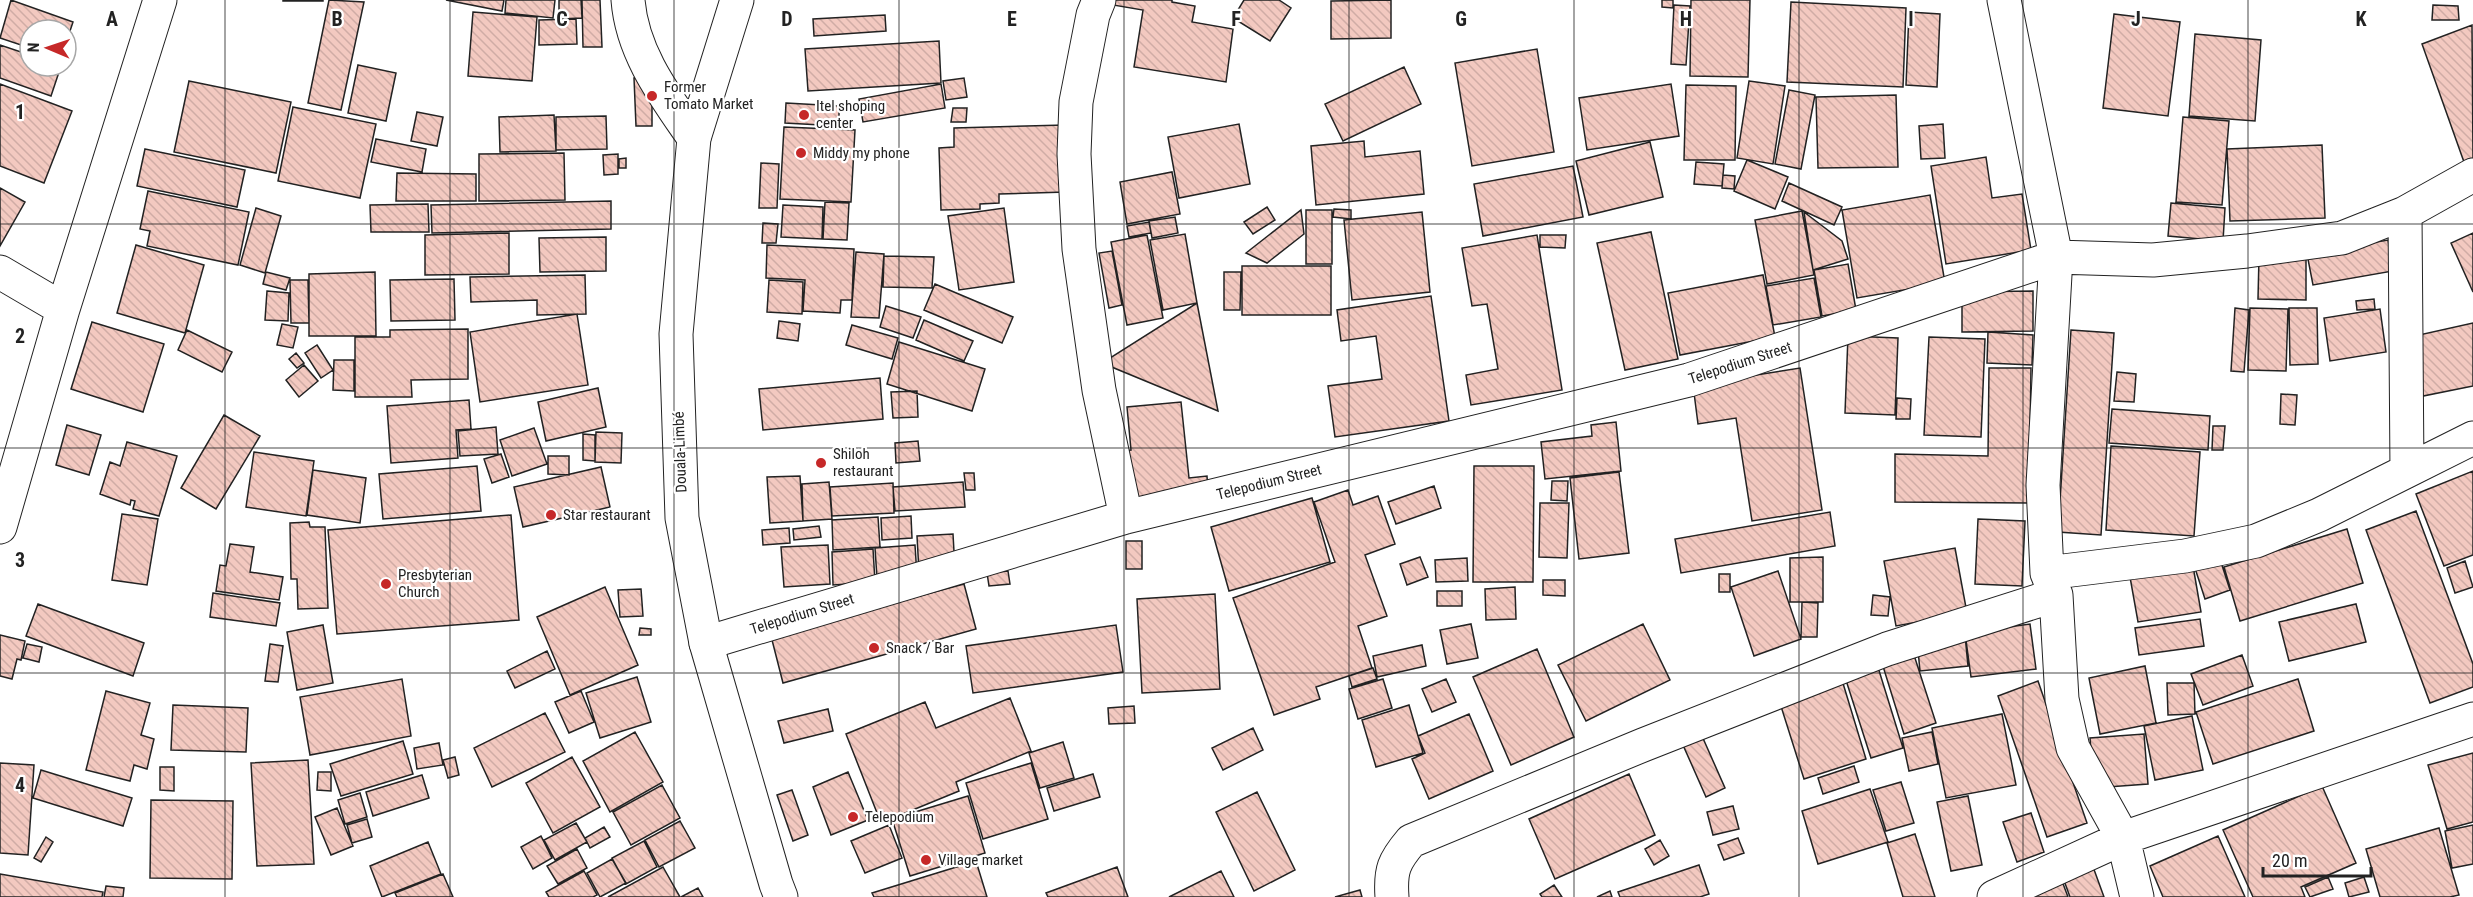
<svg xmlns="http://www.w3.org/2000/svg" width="2473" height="897" font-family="'Roboto Condensed',sans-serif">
  <defs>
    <pattern id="building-back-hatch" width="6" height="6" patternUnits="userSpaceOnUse" patternTransform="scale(1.5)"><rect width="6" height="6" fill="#f3c9c0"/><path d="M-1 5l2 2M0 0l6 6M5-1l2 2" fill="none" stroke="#d0aca5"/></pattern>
  </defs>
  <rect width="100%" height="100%" fill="#fff"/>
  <path fill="url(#building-back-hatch)" stroke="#222" stroke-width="1.5" d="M11,0L73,22L66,43V30H30V48L0,38Z
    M283,0H323V1H283Z
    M329,0L364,2L341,110L308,103Z
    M446,0H504L502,11Z
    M506,0H555L553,18L505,13Z
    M559,0H581L582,18L559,19Z
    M582,0H600L602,47H583Z
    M1114,0H1172V2L1195,6L1192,22L1233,29L1226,82L1134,67L1143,10L1113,5Z
    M1244,0H1279L1291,8L1270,41L1233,18Z
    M1391,0V38L1331,39V1Z
    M1662,0H1673V8L1662,7Z
    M1691,0H1750L1748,77L1690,76Z
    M1791,2L1906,8L1903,87L1787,82Z
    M1674,5L1690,6L1686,65L1671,64Z
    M2433,5L2458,6L2459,20H2432Z
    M473,12L537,17L532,81L468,76Z
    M1909,12L1940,14L1937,87L1906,85Z
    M2114,14L2180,22L2168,116L2103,108Z
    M885,15L886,31L814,36L813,19Z
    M576,19L577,44L539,45V20Z
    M2472,25L2473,159L2464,162L2422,44Z
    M2195,34L2261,40L2255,121L2189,116Z
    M939,41L941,83L808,91L805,49Z
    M0,45L30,55V66H61L51,96L0,78Z
    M1537,49L1554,152L1472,166L1455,63Z
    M358,65L396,73L386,121L348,113Z
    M1404,67L1421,104L1343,141L1325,104Z
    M652,77V126H636L634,78Z
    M964,78L967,97L946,100L943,81Z
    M189,81L291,102L276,173L174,152Z
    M1749,81L1785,86L1773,164L1737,158Z
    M0,84L72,111L44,183L0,166Z
    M941,84L945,108L863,122L859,99Z
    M1671,84L1679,136L1587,150L1579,98Z
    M1686,85L1736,86L1735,160H1684Z
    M1789,90L1815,95L1801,169L1775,164Z
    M1896,95L1898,167L1818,168L1816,97Z
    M786,103L839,106V126L785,123Z
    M293,107L376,124L360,198L278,181Z
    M953,108H967L966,122H951Z
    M417,112L443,117L437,146L411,141Z
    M554,115L556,151L500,152L499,117Z
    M606,116L607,149L556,150V117Z
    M2183,117L2229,121L2222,205L2176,202Z
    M1239,124L1250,184L1179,198L1168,137Z
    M1943,124L1945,158L1921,159L1919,126Z
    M1065,125L1066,192L999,194V203L980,204V209L941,210L939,148L954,147V128Z
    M784,127L855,130L851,202L780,199Z
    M376,139L426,149L422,172L371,162Z
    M1364,141L1365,157L1420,151L1424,194L1316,205L1311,146Z
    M1650,142L1663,197L1589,215L1576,161Z
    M2322,145L2325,218L2230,221L2227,149Z
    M145,149L245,170L237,207L137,186Z
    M564,153L565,200L479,201V154Z
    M618,154V174L604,175L603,155Z
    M1986,157L1992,198L2022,194L2031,250L1946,264L1931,166Z
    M626,158V168H619V159Z
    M1747,160L1788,177L1775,209L1734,191Z
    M1696,162L1724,164L1722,186L1694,184Z
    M761,163L779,164L777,208H759Z
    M1573,166L1583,217L1483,236L1474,184Z
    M1172,172L1180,214L1127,224L1120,182Z
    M397,173L476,174V201H396Z
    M1723,175L1735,176L1734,189L1722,188Z
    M1789,183L1842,207L1834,225L1782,201Z
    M0,188L25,202L0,246Z
    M148,191L249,212L238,265L147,246L150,231L140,229Z
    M1930,195L1945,283L1857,298L1842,210Z
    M611,201V229L432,233L431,205Z
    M825,202L849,203L847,240L823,239Z
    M2171,203L2225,208L2223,241L2168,236Z
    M428,204L429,232H371L370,205Z
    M783,205L823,207L822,239L781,237Z
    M1267,207L1275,220L1253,234L1244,222Z
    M256,208L281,216L265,273L240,265Z
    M1004,208L1014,282L959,290L948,216Z
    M1334,209L1351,210V219L1333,217Z
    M1301,210L1304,234L1267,263L1246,253Z
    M1306,210H1332V264H1306Z
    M1802,211L1814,275L1767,284L1755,220Z
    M1422,212L1430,292L1352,300L1344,220Z
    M1804,212L1842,241L1848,259L1813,270Z
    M1175,217L1178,233L1152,238L1149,221Z
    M1149,222L1151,233L1129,237L1127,226Z
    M763,223L778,224L776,243H762Z
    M1651,232L1678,359L1625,370L1597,243Z
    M509,233V274L425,275V235Z
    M2473,233V292L2451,243Z
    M1185,234L1197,303L1163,310L1150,240Z
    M1147,235L1163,318L1127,325L1111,242Z
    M1537,235L1562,390L1471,405L1466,375L1498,369L1487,304L1472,306L1462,248Z
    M1540,235H1566L1565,248L1540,247Z
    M606,237V271L540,272L539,238Z
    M2388,240L2393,271L2313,285L2307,254Z
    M136,245L204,265L185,333L117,313Z
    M767,245L854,249L852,300H841L840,313L803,311L805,280L766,278Z
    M1112,251L1122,305L1109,308L1099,253Z
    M856,252L884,254L879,318L851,317Z
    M884,256L934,257L932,288L883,287Z
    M2259,257H2306V300L2258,299Z
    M1848,264L1856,310L1822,316L1814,270Z
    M1242,266H1331V315H1242Z
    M266,272L290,278L286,290L263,284Z
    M375,272L376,336H309V274Z
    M1224,272H1241L1240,310H1224Z
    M585,275L586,314L537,315V300L471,302L470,277Z
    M1763,275L1775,337L1680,355L1668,293Z
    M1814,278L1821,317L1773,325L1766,286Z
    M454,279L455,320L391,321L390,280Z
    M290,280H308L309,323H291Z
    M769,280L803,282L802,314L767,312Z
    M935,284L1013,317L1002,343L924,310Z
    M267,291L289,293L288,321L265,320Z
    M2033,291V331L1962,332V292Z
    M1431,296L1449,421L1335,437L1328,386L1382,379L1376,336L1341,341L1337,310Z
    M2374,299L2375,309L2357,310L2356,301Z
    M1197,303L1218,411L1102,363Z
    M886,306L921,317L913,338L880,327Z
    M2235,308L2249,310L2244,372L2231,371Z
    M2250,308L2288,309L2286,371L2248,370Z
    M2289,308H2317L2318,364L2290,365Z
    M2380,309L2386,352L2330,361L2324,318Z
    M577,314L588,385L480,402L470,332Z
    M924,320L973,341L964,361L916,340Z
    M779,321L800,324L798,341L777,338Z
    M92,322L164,344L143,412L71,389Z
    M2473,323V386L2423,396L2410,337Z
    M282,324L298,327L293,348L277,345Z
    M852,325L898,338L892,359L846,345Z
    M468,329V379L411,380L412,397H355V337H390V330Z
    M187,330L232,352L222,372L178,350Z
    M2071,330L2114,333L2101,535L2058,532Z
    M1988,332L2033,335L2032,365L1987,363Z
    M1848,336L1898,338L1895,415L1845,413Z
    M1929,337L1985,339L1981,437L1924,435Z
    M899,342L985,369L972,411L887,384Z
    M317,345L333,370L321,378L305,353Z
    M296,353L304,363L297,368L289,359Z
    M334,360H354V391L333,390Z
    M304,365L318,381L299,397L286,380Z
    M1800,368L1822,510L1752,521L1736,418L1698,424L1693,385Z
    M1989,368H2031L2029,503L1895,502V454L1988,456Z
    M2117,372L2136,374L2134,402L2114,401Z
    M880,378L883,419L763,430L759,389Z
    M598,388L606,427L546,441L538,402Z
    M917,391L918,417L893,418L891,392Z
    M2281,394L2297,395L2295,425L2280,424Z
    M1897,398L1911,399L1910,419H1896Z
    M469,400L471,429L456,430L458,458L391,463L387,406Z
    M1181,402L1189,478L1207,476L1208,490L1127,499L1122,451L1131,450L1127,407Z
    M2112,409L2210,416L2208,450L2109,443Z
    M224,415L260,436L216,509L181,488Z
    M1616,422L1621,471L1545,479L1541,442L1592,436L1591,425Z
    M67,425L101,435L89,475L56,465Z
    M2213,426H2225L2223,450H2212Z
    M496,427L498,454L460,456L458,431Z
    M534,428L547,464L512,476L500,440Z
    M596,432L622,433L621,463L595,462Z
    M583,434L595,435V461L583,460Z
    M918,441L920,461L896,463L895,443Z
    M127,442L177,456L159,516L133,509L135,501L131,500L130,505L100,494L110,462L120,466Z
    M2111,446L2200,452L2194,536L2106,530Z
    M254,452L314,461L306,516L246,507Z
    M501,454L509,477L492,483L484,459Z
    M548,456H569V475L548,474Z
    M477,466L481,511L383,519L379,474Z
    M1474,466H1534L1533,582H1473Z
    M601,467L610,507L523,527L514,487Z
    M313,470L366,478L360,523L307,515Z
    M2473,471V555L2444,566L2416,494Z
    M1619,472L1629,553L1579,559L1570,478Z
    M964,473H974L975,490H966Z
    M800,476L803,521L770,523L767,477Z
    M1552,481H1568L1567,501L1551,500Z
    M829,482L832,519L803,521L802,484Z
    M963,482L965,507L895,511L893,487Z
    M893,483L894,513L832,516L830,487Z
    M1434,486L1441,508L1396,524L1388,502Z
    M1348,490L1353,505L1378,496L1395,544L1365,555L1387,616L1358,626L1372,668L1316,687L1320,699L1274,715L1233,598L1335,562L1314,502Z
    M1312,498L1330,562L1229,591L1211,527Z
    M1540,503H1569L1567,558L1539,557Z
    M2416,511L2473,664V687L2430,703L2366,530Z
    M1830,512L1835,546L1681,573L1675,539Z
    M122,514L158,519L147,585L112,580Z
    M511,515L519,620L337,634L328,530Z
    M911,516L912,538L882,540L881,518Z
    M878,517L880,547L833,550L832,520Z
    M1978,519L2025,521L2022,586L1975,584Z
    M309,522L310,527H325L328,608L298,609L297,579H291L290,523Z
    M819,526L821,537L794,540L793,529Z
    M789,528L790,543L763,545L762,530Z
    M2347,529L2363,583L2240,621L2224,567Z
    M953,534L955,569L919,572L917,536Z
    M1126,541H1142V569H1126Z
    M230,544L254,547L250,572L283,577L279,600L216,591L220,565L226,566Z
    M828,545L830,584L784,587L781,547Z
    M915,545L917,576L877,578L875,548Z
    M1955,548L1967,613L1896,626L1884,561Z
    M873,549L875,582L833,585L832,552Z
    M2218,553L2230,590L2205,599L2193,562Z
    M1420,557L1428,577L1407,585L1400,564Z
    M1823,557V602H1790V558Z
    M1467,558L1468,581L1436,582L1435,560Z
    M2465,561L2473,587L2455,593L2447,568Z
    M2193,566L2201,612L2138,622L2130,577Z
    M1008,571L1010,584L989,586L987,573Z
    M1778,571L1801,639L1754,656L1731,587Z
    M1719,574H1730V592H1719Z
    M1543,580H1565V596L1543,595Z
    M964,584L976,629L783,683L771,636Z
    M605,587L638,665L570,695L537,617Z
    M1515,587L1516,619L1486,620L1485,589Z
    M641,589L643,616L620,617L618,590Z
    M1437,591H1462V606H1437Z
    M213,593L280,603L276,626L210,617Z
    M1215,594L1220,689L1142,693L1137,599Z
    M1873,595L1890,597L1888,616L1871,615Z
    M1802,602L1818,603L1817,637H1801Z
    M38,604L144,643L133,676L26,636Z
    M2356,604L2366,642L2289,661L2279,622Z
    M2200,619L2204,646L2139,655L2135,628Z
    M1471,624L1478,658L1447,664L1440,630Z
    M1643,624L1670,680L1586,721L1558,665Z
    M2030,624L2036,669L1971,677L1965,633Z
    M323,625L333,683L297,690L287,632Z
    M1116,625L1123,672L973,693L966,646Z
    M640,628L651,629V635H639Z
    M0,635L25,641L21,660L17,659L12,679L0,676Z
    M1965,635L1968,666L1920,671L1917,640Z
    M27,644L42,647L39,662L23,658Z
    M270,644L283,646L278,682L265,681Z
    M1422,645L1426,666L1377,677L1373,656Z
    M1537,649L1574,737L1511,765L1473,677Z
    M547,651L555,669L515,688L507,671Z
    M1913,652L1936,723L1904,734L1882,663Z
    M2242,655L2253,686L2203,705L2191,674Z
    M1877,664L1903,748L1871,758L1844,674Z
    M2145,666L2156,723L2100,734L2089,678Z
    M1373,668L1377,679L1352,687L1349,676Z
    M637,677L651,722L600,738L586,693Z
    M402,679L411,736L310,755L300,697Z
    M1383,679L1392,708L1358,719L1349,689Z
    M1446,679L1456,702L1432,712L1422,689Z
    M2298,679L2314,731L2213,764L2196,712Z
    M1842,680L1866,759L1804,779L1779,700Z
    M2038,681L2087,823L2047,837L1998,696Z
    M2167,683H2194L2195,714L2168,715Z
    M106,691L150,703L141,735L154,739L147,769L134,765L130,781L86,770Z
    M581,691L594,722L569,733L555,702Z
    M1010,698L1031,751L956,782L959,791L881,823L846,734L925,702L936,728Z
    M173,705L248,708L246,752L171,750Z
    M1409,705L1423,753L1376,767L1362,720Z
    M1134,706L1135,723L1109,724L1108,708Z
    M828,709L833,731L784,743L778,721Z
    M545,713L565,752L492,787L474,748Z
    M1469,714L1493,771L1429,799L1412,759L1425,753L1418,736Z
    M2002,714L2016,785L1946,798L1932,728Z
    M2192,716L2203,770L2155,780L2144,726Z
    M1253,728L1263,750L1223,770L1212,748Z
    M635,732L663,782L610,812L583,761Z
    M1932,732L1938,764L1909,771L1902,738Z
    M2144,734L2148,784L2094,788L2090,738Z
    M1702,736L1725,788L1706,797L1683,745Z
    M403,741L413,774L341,796L330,764Z
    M1063,742L1074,778L1040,788L1029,753Z
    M439,743L443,765L417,769L414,748Z
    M2473,753V822L2447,829L2428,765Z
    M455,757L459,775L448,778L443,760Z
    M572,757L600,807L553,833L526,783Z
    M308,760L314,864L257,866L251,763Z
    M0,763L34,765L28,855L0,853Z
    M1031,763L1048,819L983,839L966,783Z
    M1854,766L1859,782L1823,794L1818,778Z
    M160,767H174V791L160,790Z
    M41,770L132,798L123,826L33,798Z
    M318,772H331V791L317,790Z
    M848,772L868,820L831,835L813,787Z
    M1093,774L1100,797L1054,811L1047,788Z
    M1629,774L1655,835L1555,879L1529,819Z
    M422,775L429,798L373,816L366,792Z
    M1901,782L1914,823L1886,831L1873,790Z
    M662,785L680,818L631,845L613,812Z
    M2322,786L2356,863L2301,887L2305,897H2253L2223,830Z
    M1870,789L1888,842L1818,864L1802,811Z
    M792,790L808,835L793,841L777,795Z
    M1257,792L1295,870L1254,891L1216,812Z
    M360,793L367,817L345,824L338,800Z
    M968,796L985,853L910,876L892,819Z
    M1968,796L1982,865L1951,871L1937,802Z
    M151,800L233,801L232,879L150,878Z
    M1733,806L1739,829L1713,835L1707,812Z
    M337,808L353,846L331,855L315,817Z
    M2031,813L2044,852L2017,862L2003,822Z
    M367,819L372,837L352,843L347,825Z
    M680,821L695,848L659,867L645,840Z
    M576,823L587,842L555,860L544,840Z
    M889,825L902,858L865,873L851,841Z
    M2473,825V864L2452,868L2445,831Z
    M604,827L610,837L590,848L585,838Z
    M2439,828L2459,895L2450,897H2380L2366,849Z
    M1915,834L1935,897H1903L1887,843Z
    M541,836L552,858L533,869L521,847Z
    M2218,836L2245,897H2163L2150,866Z
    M46,837L53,842L41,862L34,858Z
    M1738,838L1744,853L1724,860L1718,845Z
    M1660,840L1669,856L1654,865L1645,849Z
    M644,841L657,867L626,884L612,858Z
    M428,842L441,874L382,897L370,866Z
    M577,849L587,868L558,884L547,866Z
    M612,859L626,883L600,897L587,873Z
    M976,861L987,897H874L872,893Z
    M2092,864L2104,897H2070L2062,875Z
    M1699,865L1709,894L1700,897H1620L1618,892Z
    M663,867L680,897H608Z
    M1117,867L1128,897H1048L1046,893Z
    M584,871L597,895L593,897H549L546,892Z
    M1221,871L1234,897H1169Z
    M0,874L103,892L102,897H0Z
    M443,874L453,897H397L395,893Z
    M2328,877L2333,889L2310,897L2305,887Z
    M2364,877L2369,892L2349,897L2345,883Z
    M2062,881L2068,897H2028Z
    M1554,885L1562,897H1542L1540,894Z
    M106,886L124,888L123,897H104Z
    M698,888L703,897H681Z
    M1360,890L1362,897H1335Z
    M1610,891L1612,897H1597Z"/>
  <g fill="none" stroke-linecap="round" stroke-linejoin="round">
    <defs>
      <path id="minor" d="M628,0C632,53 665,96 694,138
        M1099,0L1093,15L1076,102L1074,154L1079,249L1099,390L1126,517
        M2004,0L2056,257L2153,260L2247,251L2342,238L2405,213L2407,471L2473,438
        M2405,213L2473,175
        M0,272L63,309
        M0,527L63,309L160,0
        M2047,573L2185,556L2256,541L2319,515L2407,471
        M706,643L1126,517L1689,380L2056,257L2043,485L2047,573L2056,595L2062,699L2073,748L2123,838L1994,897
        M1392,897C1390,870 1394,861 1411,841L1643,745L1887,649L2056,595
        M2137,897L2123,838L2473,719"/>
      <path id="trunk" d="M737,0L694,138L676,334L682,518L706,643L776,884L781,897"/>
    </defs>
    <use href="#minor" stroke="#222" stroke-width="35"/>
    <use href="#trunk" stroke="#222" stroke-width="35"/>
    <use href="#minor" stroke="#fff" stroke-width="33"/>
    <use href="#trunk" stroke="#fff" stroke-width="33"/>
  </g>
  <path fill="none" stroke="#222" stroke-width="1.5" stroke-opacity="0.55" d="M225,0V897M450,0V897M674,0V897M899,0V897M1124,0V897M1349,0V897M1574,0V897M1799,0V897M2023,0V897M2248,0V897M0,224H2473M0,448H2473M0,673H2473"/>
  <g fill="#c62828" stroke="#fff" stroke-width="2">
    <circle cx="652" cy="96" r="6"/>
    <circle cx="804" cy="115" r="6"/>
    <circle cx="801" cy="153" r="6"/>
    <circle cx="821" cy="463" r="6"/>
    <circle cx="551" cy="515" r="6"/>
    <circle cx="386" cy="584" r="6"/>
    <circle cx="874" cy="648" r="6"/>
    <circle cx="853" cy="817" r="6"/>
    <circle cx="926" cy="860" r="6"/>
  </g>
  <g text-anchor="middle" stroke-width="4.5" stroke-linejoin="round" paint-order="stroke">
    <g font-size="15" fill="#222" stroke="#fff" text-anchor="start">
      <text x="664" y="92">Former<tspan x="664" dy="17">Tomato Market</tspan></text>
      <text x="816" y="111">Itel shoping<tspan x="816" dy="17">center</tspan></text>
      <text x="813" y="158">Middy my phone</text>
      <text x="833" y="459">Shiloh<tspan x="833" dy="17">restaurant</tspan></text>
      <text x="563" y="520">Star restaurant</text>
      <text x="398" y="580">Presbyterian<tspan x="398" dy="17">Church</tspan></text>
      <text x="886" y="653">Snack / Bar</text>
      <text x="865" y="822">Telepodium</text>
      <text x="938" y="865">Village market</text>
    </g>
    <g font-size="15" fill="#222" stroke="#fff">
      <text transform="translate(1740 363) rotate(-18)" y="5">Telepodium Street</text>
      <text transform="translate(680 452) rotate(-92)" y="5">Douala-Limbé</text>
      <text transform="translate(1269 482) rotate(-14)" y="5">Telepodium Street</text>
      <text transform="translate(802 614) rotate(-17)" y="5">Telepodium Street</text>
    </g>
  </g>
  <g font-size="20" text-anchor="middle" font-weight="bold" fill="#222" stroke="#fff" stroke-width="4.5" stroke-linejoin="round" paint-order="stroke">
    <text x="112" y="26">A</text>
    <text x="337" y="26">B</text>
    <text x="562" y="26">C</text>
    <text x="787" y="26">D</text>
    <text x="1012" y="26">E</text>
    <text x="1236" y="26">F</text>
    <text x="1461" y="26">G</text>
    <text x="1686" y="26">H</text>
    <text x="1911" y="26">I</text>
    <text x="2136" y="26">J</text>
    <text x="2361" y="26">K</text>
    <text x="20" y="119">1</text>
    <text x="20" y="343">2</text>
    <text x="20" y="567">3</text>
    <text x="20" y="792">4</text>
  </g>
  <g transform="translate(48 48) rotate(272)"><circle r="28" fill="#ffffff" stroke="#a7a7a7" stroke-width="1.5"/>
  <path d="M0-4.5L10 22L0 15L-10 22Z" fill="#c62828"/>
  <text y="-9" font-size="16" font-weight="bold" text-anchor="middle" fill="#222222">N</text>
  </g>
  <path d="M2263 867v9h108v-9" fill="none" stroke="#222222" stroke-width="3"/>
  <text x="2272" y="867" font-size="18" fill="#222222" stroke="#ffffff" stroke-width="4.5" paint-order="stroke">20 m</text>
</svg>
